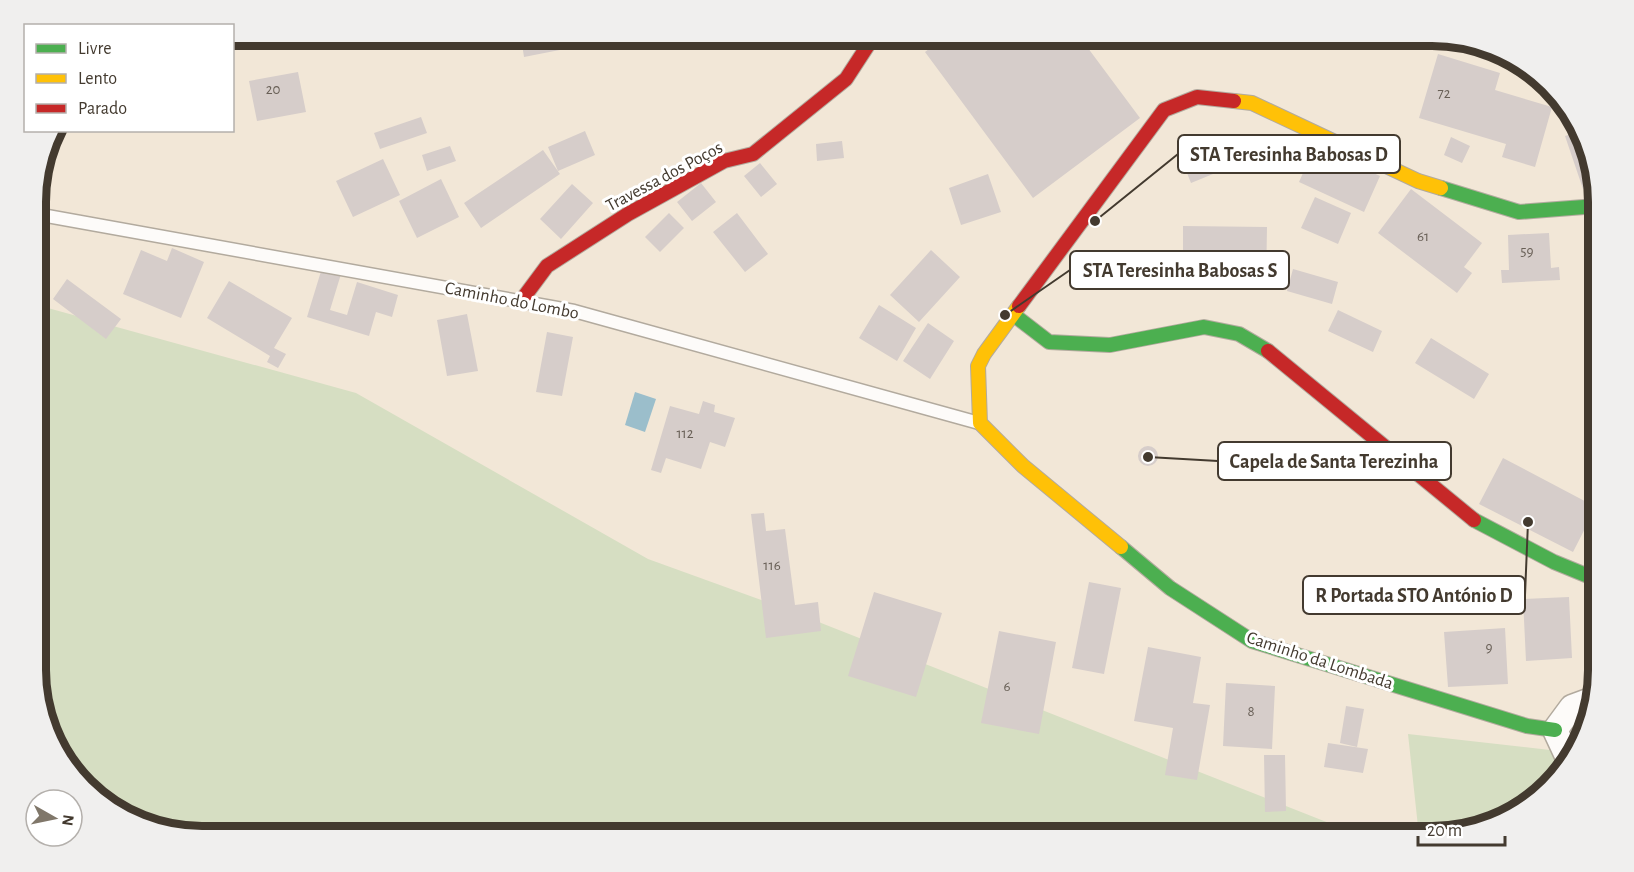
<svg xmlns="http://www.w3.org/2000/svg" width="1634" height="872" font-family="'Alegreya Sans',sans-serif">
  <rect width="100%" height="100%" fill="#f2e7d7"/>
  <path fill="#d6dec2" d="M37,305L356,393L648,559L783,608L1362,836H202L128,819L70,771L37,692Z
    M1408,734L1550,750L1562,764L1524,808L1442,836H1419Z"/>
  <path fill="#9bbecb" d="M635,392L656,399L645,432L625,425Z"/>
  <path fill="#d6cdca" d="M499,36H578L580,46L524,57L522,44L501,48Z
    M946,36H1079L1140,118L1033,198L925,52Z
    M1438,54L1500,73L1495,90L1552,107L1535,167L1502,157L1506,144L1419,118Z
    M298,72L306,112L257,121L249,81Z
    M421,117L427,133L380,149L374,133Z
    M585,131L595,155L558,171L548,147Z
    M1578,132L1597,181V184L1583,189L1565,136Z
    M1223,135L1235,165L1191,183L1179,153Z
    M1451,137L1470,146L1462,163L1444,155Z
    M842,141L844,158L817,161L816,144Z
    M450,146L456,161L427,171L422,155Z
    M1315,146L1380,176L1364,212L1299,182Z
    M543,150L560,174L481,228L464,203Z
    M383,159L400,195L353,217L336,181Z
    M760,163L777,184L761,197L744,176Z
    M988,174L1001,212L961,225L949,188Z
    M441,179L459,217L417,238L399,201Z
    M701,183L716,202L692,221L677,202Z
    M572,184L593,203L561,239L540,219Z
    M1411,189L1482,243L1464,267L1472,273L1457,293L1378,233Z
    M1315,197L1351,213L1338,244L1301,228Z
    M669,213L684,228L660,252L645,237Z
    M737,213L768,254L745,272L713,232Z
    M1183,226L1267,227L1266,285H1232V271H1183Z
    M1549,233L1551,268L1559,267L1560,280L1502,283L1501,270H1509L1508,235Z
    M172,248L204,262L181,318L123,294L141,250L167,261Z
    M931,250L960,277L919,322L890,295Z
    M322,268L341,274L330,310L347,315L357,282L398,295L392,317L376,312L369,336L307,317Z
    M1293,269L1338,282L1332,304L1287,291Z
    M67,279L121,319L106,339L53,299Z
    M229,281L292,318L274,348L286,354L278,368L267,362L270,356L207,318Z
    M879,305L916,328L897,361L859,338Z
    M1338,310L1382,331L1373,352L1328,331Z
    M467,314L478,371L447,376L437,320Z
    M928,323L954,341L930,379L903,361Z
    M547,332L573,337L562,396L536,392Z
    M1431,338L1489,374L1474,399L1415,363Z
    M703,401L715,405L714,412L735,418L725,447L710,442L701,469L666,458L661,473L651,470L670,406L699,414Z
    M1138 456a10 10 0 1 1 20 0a10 10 0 1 1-20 0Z
    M1503,458L1596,507L1573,552L1479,504Z
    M764,513L766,531L785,529L795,605L818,602L821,631L766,638L751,514Z
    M1089,582L1121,588L1104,674L1072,668Z
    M874,592L942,613L916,697L848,676Z
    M1569,597L1572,658L1526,661L1523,599Z
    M1505,628L1508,684L1448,687L1444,632Z
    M999,631L1056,642L1039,734L981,723Z
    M1585,631L1598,633V642L1584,640Z
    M1148,647L1201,657L1193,703L1210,705L1197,780L1165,775L1173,728L1134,721Z
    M1226,683L1275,686L1272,749L1223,746Z
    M1346,706L1364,709L1357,747L1340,743Z
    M1328,743L1368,749L1363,773L1324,767Z
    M1264,755H1285L1286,811L1265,812Z"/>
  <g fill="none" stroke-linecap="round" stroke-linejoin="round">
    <defs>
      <path id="lane" d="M36,214L574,311L979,423"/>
      <path id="street" d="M1568,758L1555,730L1572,707L1591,700"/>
      <path id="fast" d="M1441,188L1519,212L1597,206
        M1014,315L1049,342L1110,345L1204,327L1239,334L1268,351
        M1474,520L1554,562L1598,580
        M1121,547L1170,588L1252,641L1527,726L1555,730"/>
      <path id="slow" d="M1234,101L1252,103L1418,181L1441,188
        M1019,306L984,354L978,366L980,423L1023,466L1121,547"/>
      <path id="jam" d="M521,301L547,266L628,214L724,161L753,154L846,79L874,36
        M1019,306L1164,110L1197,97L1234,101
        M1268,351L1474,520"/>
    </defs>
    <use href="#lane" stroke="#b2aa9e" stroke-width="15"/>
    <use href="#street" stroke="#b2aa9e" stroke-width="27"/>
    <use href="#fast" stroke="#b2aa9e" stroke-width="16"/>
    <use href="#slow" stroke="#b2aa9e" stroke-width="16"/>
    <use href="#jam" stroke="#b2aa9e" stroke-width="16"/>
    <use href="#lane" stroke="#fdfbf9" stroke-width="12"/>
    <use href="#street" stroke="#fdfbf9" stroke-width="24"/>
    <use href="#fast" stroke="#4caf50" stroke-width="14"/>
    <use href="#slow" stroke="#ffc107" stroke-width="14"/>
    <use href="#jam" stroke="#c62828" stroke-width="14"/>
  </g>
  <g text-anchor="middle" stroke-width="6" stroke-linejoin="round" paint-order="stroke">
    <g font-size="15" fill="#685f56">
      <text x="273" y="94">20</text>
      <text x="1444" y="98">72</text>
      <text x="1423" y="241">61</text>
      <text x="1527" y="256">59</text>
      <text x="685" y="438">112</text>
      <text x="772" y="570">116</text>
      <text x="1489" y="652">9</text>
      <text x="1007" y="691">6</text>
      <text x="1251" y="716">8</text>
    </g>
    <g font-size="18" fill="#433a2f" stroke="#fff">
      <text transform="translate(664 176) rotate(-28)" y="6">Travessa dos Poços</text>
      <text transform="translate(512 300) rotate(11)" y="6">Caminho do Lombo</text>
      <text transform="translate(1320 660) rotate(18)" y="6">Caminho da Lombada</text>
    </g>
  </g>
  <path d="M0 0H1634V872H0ZM202 46H1432A156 156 0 0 1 1588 202V670A156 156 0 0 1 1432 826H202A156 156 0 0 1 46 670V202A156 156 0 0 1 202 46Z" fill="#f0efee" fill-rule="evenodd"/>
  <path fill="none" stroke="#433a2f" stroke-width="8" d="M202 46H1432A156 156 0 0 1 1588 202V670A156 156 0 0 1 1432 826H202A156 156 0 0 1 46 670V202A156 156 0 0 1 202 46Z"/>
  <path fill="none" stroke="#433a2f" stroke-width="2" d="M1095 221L1178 154M1005 315L1070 270M1148 457L1218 461M1528 522L1525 595"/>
  <g fill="#433a2f" stroke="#fff" stroke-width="2">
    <circle cx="1095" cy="221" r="6"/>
    <circle cx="1005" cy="315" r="6"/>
    <circle cx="1148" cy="457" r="6"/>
    <circle cx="1528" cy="522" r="6"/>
  </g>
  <g fill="#fff" stroke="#433a2f" stroke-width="2">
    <rect x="1178" y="135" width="222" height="38" rx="6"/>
    <rect x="1070" y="251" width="219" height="38" rx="6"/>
    <rect x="1218" y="442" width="233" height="38" rx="6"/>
    <rect x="1303" y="576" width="222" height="38" rx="6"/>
  </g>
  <g font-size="20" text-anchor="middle" font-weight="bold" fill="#433a2f">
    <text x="1289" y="161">STA Teresinha Babosas D</text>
    <text x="1180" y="277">STA Teresinha Babosas S</text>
    <text x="1334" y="468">Capela de Santa Terezinha</text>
    <text x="1414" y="602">R Portada STO António D</text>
  </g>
  <rect x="24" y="24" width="210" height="108" fill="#ffffff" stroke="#b4b0ac" stroke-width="1.5"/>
  <rect x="36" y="44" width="30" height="9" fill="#4caf50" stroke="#b4b0ac" stroke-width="1.5"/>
  <text x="78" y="54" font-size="18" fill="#433a2f">Livre</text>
  <rect x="36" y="74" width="30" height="9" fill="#ffc107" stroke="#b4b0ac" stroke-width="1.5"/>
  <text x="78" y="84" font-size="18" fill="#433a2f">Lento</text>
  <rect x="36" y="104" width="30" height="9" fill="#c62828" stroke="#b4b0ac" stroke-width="1.5"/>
  <text x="78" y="114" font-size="18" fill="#433a2f">Parado</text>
  <g transform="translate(54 818) rotate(99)"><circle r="28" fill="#ffffff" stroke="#b4b0ac" stroke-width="1.5"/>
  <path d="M0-4.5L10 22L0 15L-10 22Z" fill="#80776a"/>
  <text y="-9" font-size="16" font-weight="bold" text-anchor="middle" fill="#433a2f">N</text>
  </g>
  <path d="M1418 836v9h87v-9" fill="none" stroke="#433a2f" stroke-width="3"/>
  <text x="1427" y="836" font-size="18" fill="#433a2f" stroke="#ffffff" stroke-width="4.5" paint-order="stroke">20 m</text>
</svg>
